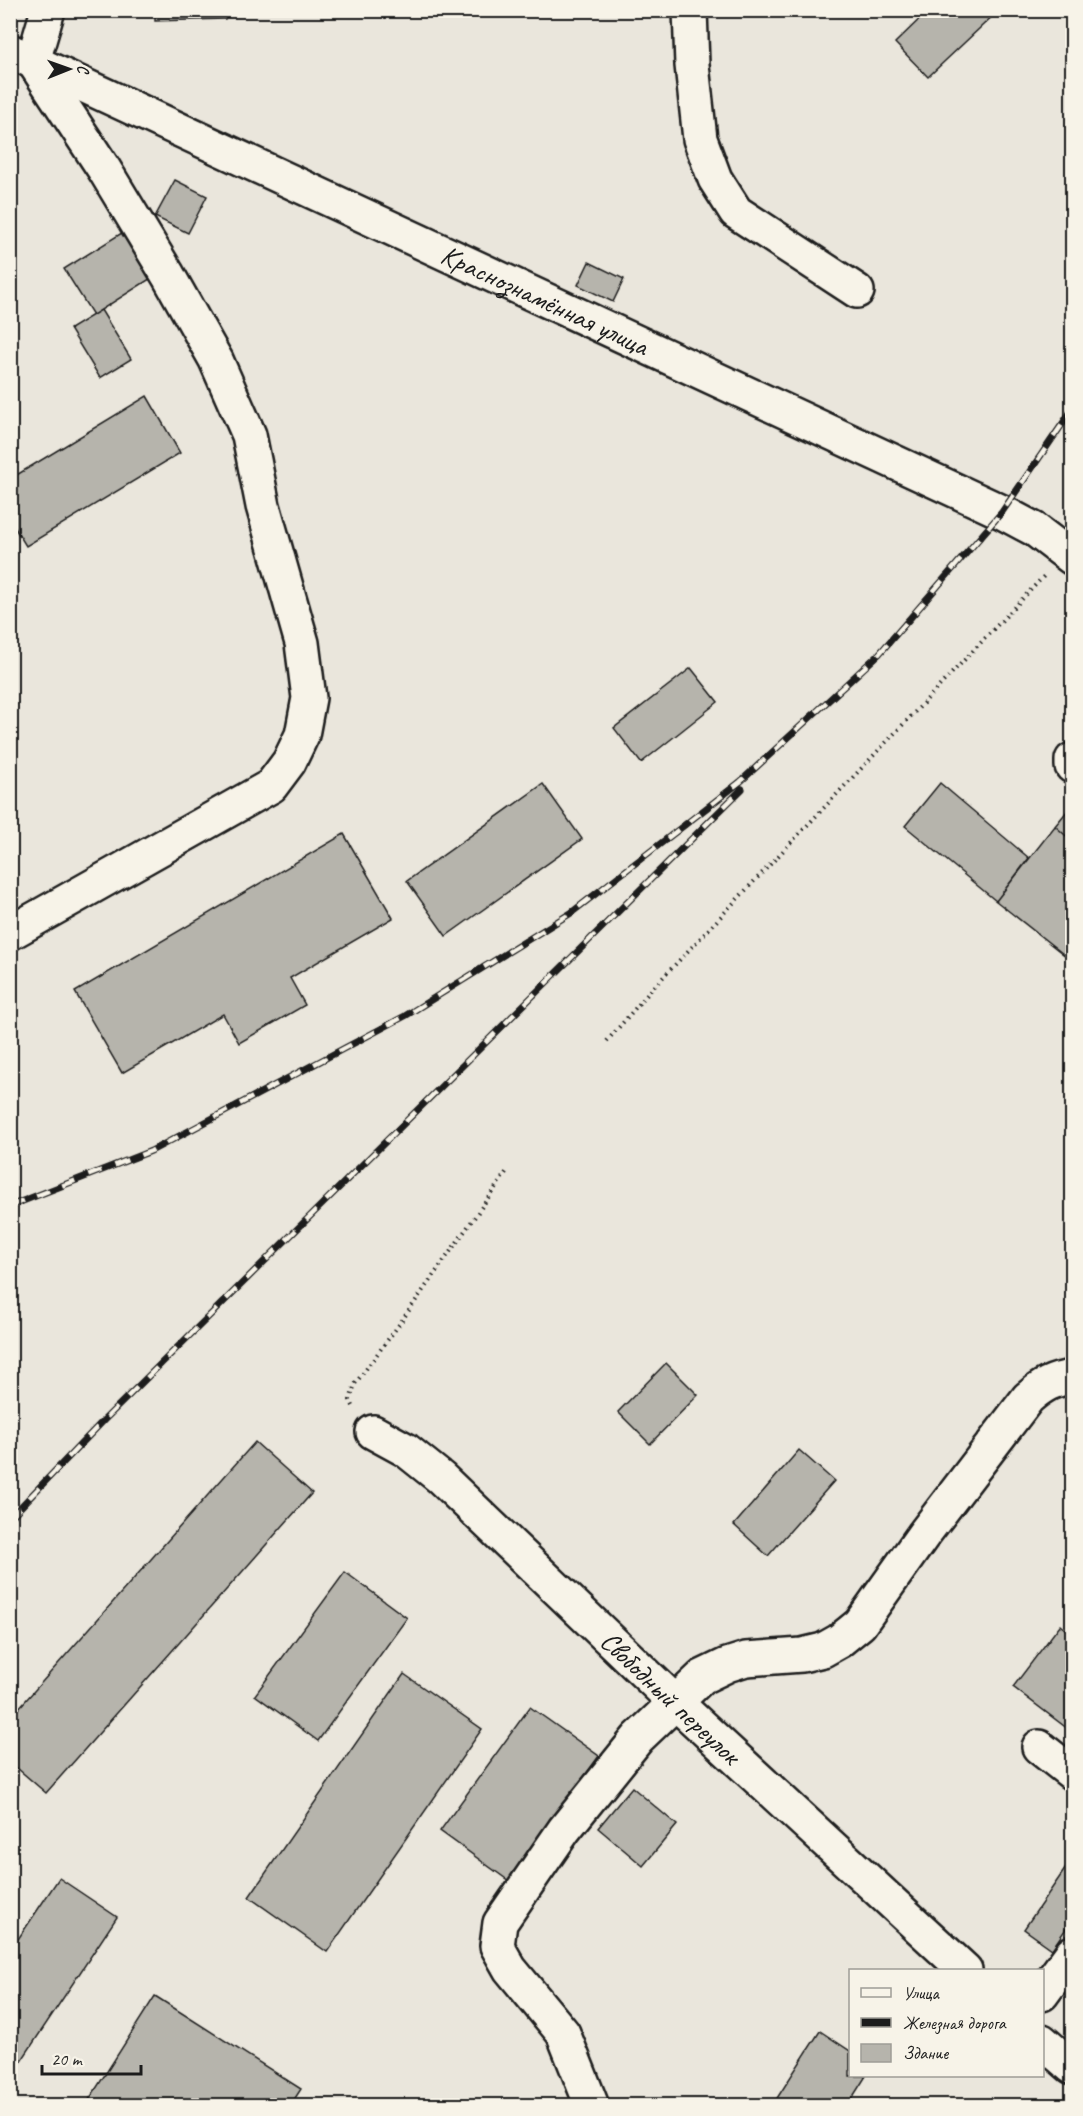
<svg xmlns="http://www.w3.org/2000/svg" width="1083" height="2116" font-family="Caveat,sans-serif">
  <rect width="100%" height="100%" fill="#eae6dc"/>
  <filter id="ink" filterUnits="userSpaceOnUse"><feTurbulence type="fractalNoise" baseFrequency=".0167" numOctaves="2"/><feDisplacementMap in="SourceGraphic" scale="12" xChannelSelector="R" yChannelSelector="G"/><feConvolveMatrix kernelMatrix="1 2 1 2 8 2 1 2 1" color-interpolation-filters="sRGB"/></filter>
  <g filter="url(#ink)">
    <path fill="#b6b4ac" stroke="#1c1c1c" stroke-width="1.5" d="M155,10H225V19L155,21Z
      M929,10H999L928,77L895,43Z
      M175,180L207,196L188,233L155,217Z
      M125,231L153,277L93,315L64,269Z
      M589,262L624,279L613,302L578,285Z
      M101,310L131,359L100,378L70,329Z
      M147,396L180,453L26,546L10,520V479Z
      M691,668L718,702L641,763L614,728Z
      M940,783L1029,858L996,901L905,826Z
      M543,784L582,839L446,936L407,881Z
      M1072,805V841L1055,826Z
      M1055,826L1072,841V961L996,901Z
      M344,834L393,918L290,978L305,1005L239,1043L223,1014L122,1073L75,992Z
      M666,1363L698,1395L650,1444L618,1412Z
      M255,1442L312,1493L46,1793L10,1762V1718Z
      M799,1450L834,1481L768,1556L734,1525Z
      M345,1572L407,1618L318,1741L255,1695Z
      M1060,1625L1072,1635V1732L1013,1687Z
      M404,1674L482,1729L327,1952L249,1897Z
      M530,1707L599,1756L509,1881L440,1831Z
      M632,1787L677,1825L643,1866L598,1828Z
      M1072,1859V1920L1052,1949L1024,1929Z
      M59,1878L117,1917L10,2078V1951Z
      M155,1996L301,2089L290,2106H85Z
      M820,2031L850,2051V2076H866L847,2106H772Z"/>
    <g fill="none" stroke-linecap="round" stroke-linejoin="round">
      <defs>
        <g id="minor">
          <path d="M690,10L692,65L700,139L715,179L736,212L857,291"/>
          <path d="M1072,760V766"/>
          <path d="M10,933L271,786L289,762L302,735L309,698L302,643L263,506L249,435L216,360L168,275L104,169L33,61L48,10"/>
          <path id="s1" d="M373,1432L406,1450L441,1478L675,1702L965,1970"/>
          <path d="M1039,1747L1072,1773"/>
          <path d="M1042,1994L1072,1953"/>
          <path d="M1042,2041L1072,2067"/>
          <path d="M592,2106L563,2033L510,1969L497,1946L500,1923L564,1830L638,1738L702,1677L727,1665L746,1659L802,1655L823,1650L839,1641L860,1624L924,1534L1028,1398C1043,1385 1052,1380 1072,1377"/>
        </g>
        <g id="major">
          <path id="s2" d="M10,51L1002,512L1034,529L1072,558"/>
        </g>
      </defs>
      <use href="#minor" stroke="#1c1c1c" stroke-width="38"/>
      <use href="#major" stroke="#1c1c1c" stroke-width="38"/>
      <path stroke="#1c1c1c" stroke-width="4" stroke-dasharray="1.5 4.5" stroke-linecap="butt" d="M607,1041L651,990L1044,576
        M353,1406L350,1400L355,1384L398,1326L507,1171"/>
      <use href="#minor" stroke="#f7f3e8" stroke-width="33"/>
      <use href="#major" stroke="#f7f3e8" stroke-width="33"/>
      <defs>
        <path id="rail" d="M10,1206L151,1151L405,1016L571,913L740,782L879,654L1002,512L1072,410
          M10,1518L104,1420L742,789"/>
      </defs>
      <use href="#rail" stroke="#1c1c1c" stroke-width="7"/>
      <use href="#rail" stroke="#f7f3e8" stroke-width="4.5" stroke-dasharray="14" stroke-linecap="butt"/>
    </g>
  </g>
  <g text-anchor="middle" stroke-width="4.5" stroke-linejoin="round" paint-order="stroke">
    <g font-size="28" fill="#1c1c1c" stroke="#f7f3e8">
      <text dy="10" stroke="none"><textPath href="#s2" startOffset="590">Краснознамённая улица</textPath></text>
      <text dy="10" stroke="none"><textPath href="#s1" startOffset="400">Свободный переулок</textPath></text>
    </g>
  </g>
  <rect width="1083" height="2116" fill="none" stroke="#f7f3e8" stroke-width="36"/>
  <rect x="18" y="18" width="1047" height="2080" fill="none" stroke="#1c1c1c" stroke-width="2" filter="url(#ink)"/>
  <rect x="849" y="1969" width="195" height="108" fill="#f7f3e8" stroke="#9f9d96" stroke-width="1.5"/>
  <rect x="861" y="1988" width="30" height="9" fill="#f7f3e8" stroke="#9f9d96" stroke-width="1.5"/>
  <text x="903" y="1999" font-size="18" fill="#1c1c1c">Улица</text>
  <rect x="861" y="2018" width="30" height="9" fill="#1c1c1c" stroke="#9f9d96" stroke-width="1.5"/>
  <text x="903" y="2029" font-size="18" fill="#1c1c1c">Железная дорога</text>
  <rect x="861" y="2044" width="30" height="18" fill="#b6b4ac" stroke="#9f9d96" stroke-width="1.5"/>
  <text x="903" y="2059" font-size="18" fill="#1c1c1c">Здание</text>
  <g transform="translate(69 69) rotate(89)" stroke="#f7f3e8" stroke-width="4.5" paint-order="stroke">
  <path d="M0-4.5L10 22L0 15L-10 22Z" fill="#1c1c1c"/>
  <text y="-9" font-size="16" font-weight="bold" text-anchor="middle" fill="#1c1c1c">С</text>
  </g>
  <path d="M42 2065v9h99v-9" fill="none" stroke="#1c1c1c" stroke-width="3"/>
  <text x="51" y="2065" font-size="18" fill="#1c1c1c" stroke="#f7f3e8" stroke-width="4.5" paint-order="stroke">20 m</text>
</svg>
